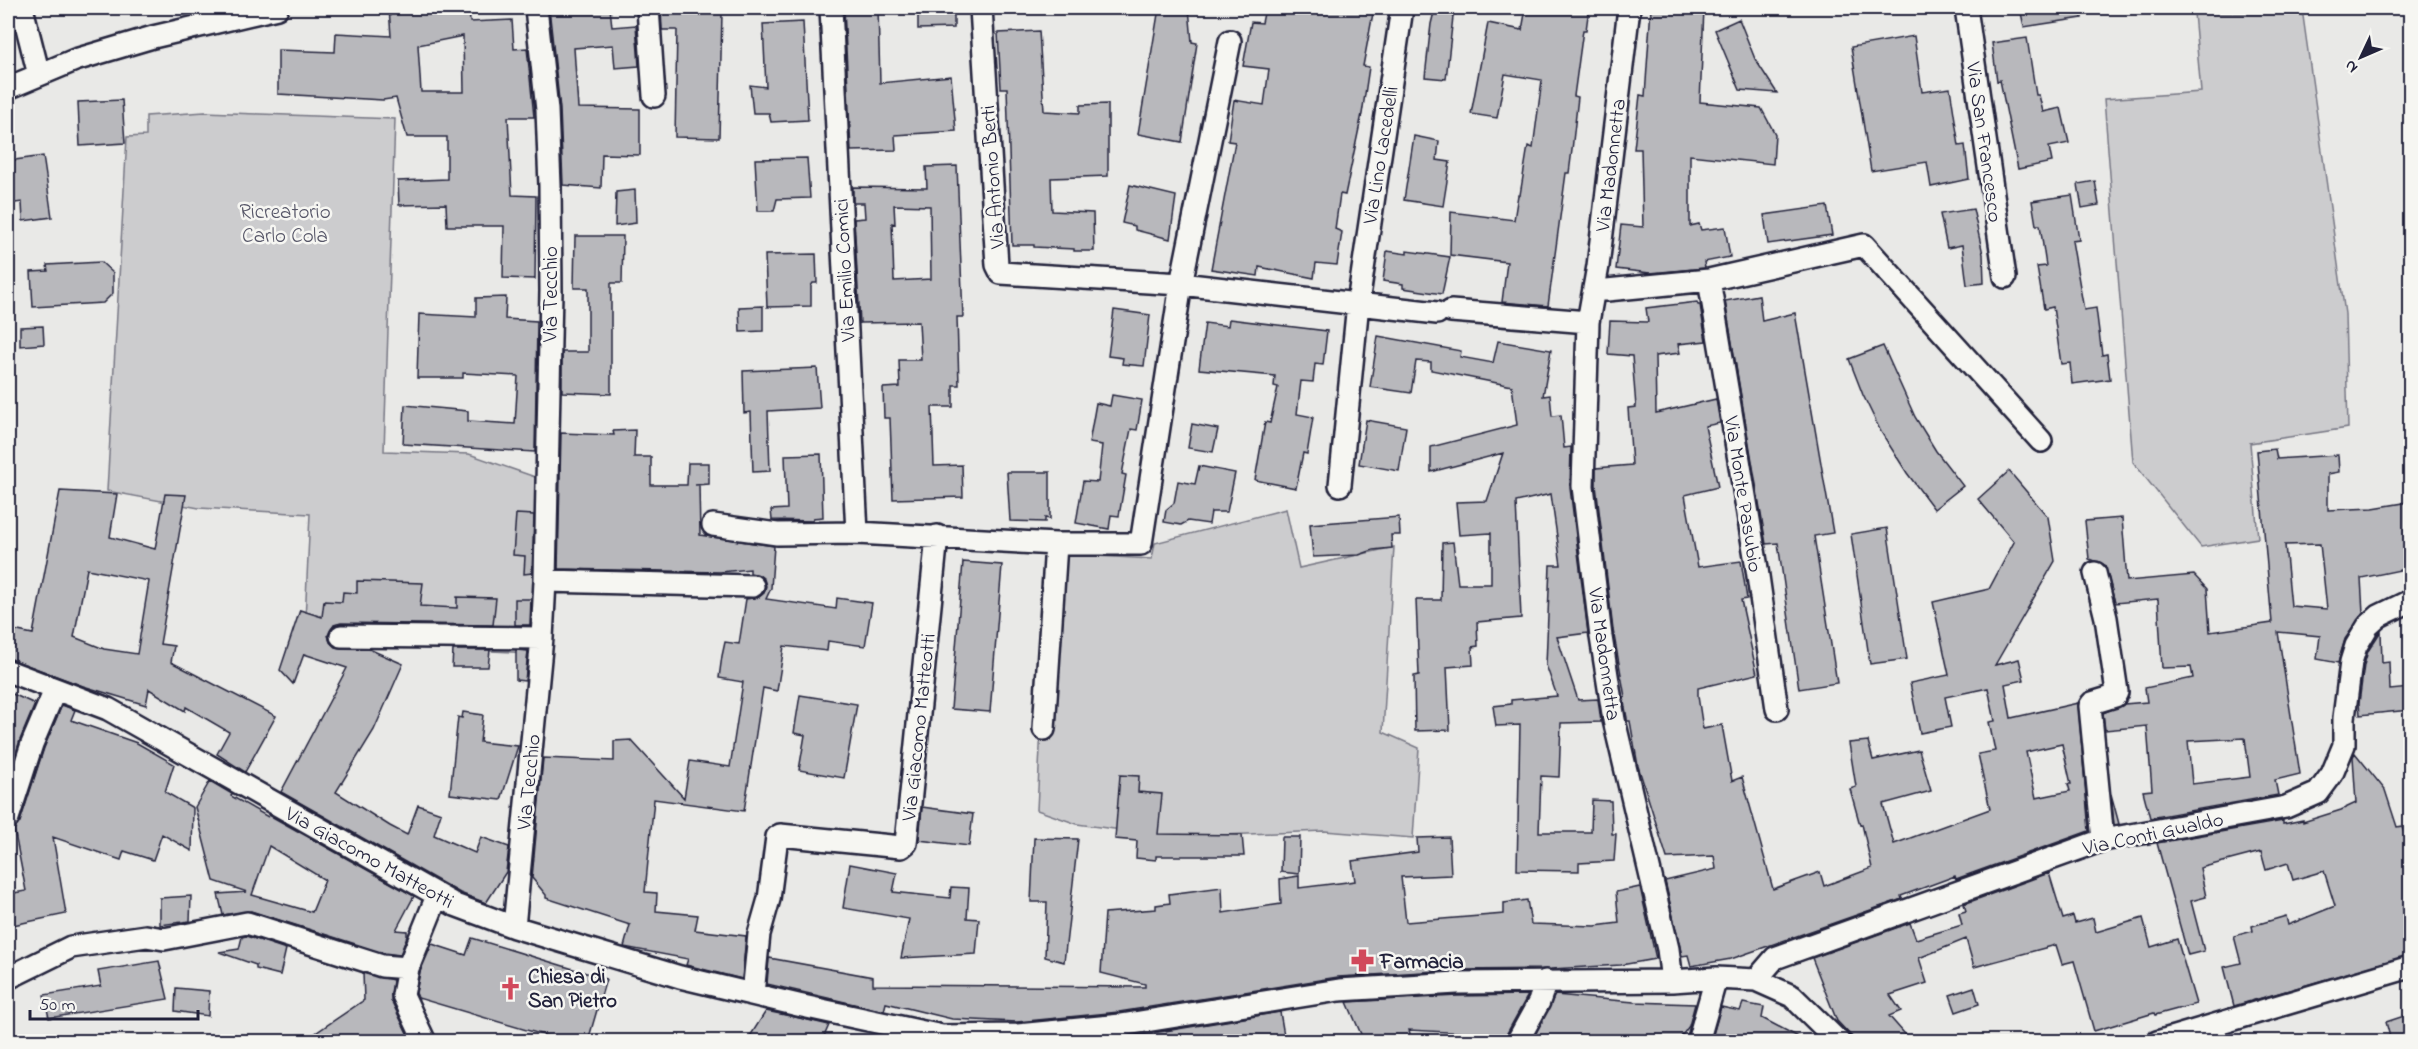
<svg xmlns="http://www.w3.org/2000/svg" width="2418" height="1049" font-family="'Indie Flower',sans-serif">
  <rect width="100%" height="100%" fill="#e9e9e7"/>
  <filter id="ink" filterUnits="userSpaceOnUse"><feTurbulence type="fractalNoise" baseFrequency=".0167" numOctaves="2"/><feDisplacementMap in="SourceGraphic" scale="12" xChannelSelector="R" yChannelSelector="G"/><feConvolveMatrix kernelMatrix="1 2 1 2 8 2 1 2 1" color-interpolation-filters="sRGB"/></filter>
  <g filter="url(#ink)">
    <path fill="#ccccce" stroke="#777784" stroke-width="1.5" d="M2302,9L2345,314L2348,428L2250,443L2258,538L2201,547L2133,462L2104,99L2201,92L2194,13H2260Z
      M205,112L395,119L384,451L469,454L538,478L535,600H532L530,653L304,642L310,514L199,508L107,491L127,137L146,136V116Z
      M1286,509L1299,568L1394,547L1383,732L1419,748L1413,838L1324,831L1174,837L1077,824L1037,810L1045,644L1058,554L1152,559L1155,543Z"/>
    <path fill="#b8b8bc" stroke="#22223b" stroke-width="1.5" fill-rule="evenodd" d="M389,8H469L470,22L512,20L514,49L527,48L534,117H508L512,195L536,196L535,279L503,278L504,226H447L446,204L399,205L398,181L447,179V137H407L396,98L383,100L278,94V50L335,52L336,33L391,36ZM463,36L464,92H421L418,45Z
      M549,8H584V10L610,8L612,27L636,25L639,66L615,68L613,45L574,48L578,108L640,109V155L602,154L601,188L563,185L560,109Z
      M661,8H698L697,12L722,13L719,138L675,137L677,30H662Z
      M844,8H878L880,83L951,76L956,131L895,135L896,150L851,151Z
      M918,8H945V10H954V28L918,29Z
      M1159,8H1189L1192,42L1197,43L1182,142L1138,134Z
      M1265,8H1374L1363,66L1369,67L1362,114L1345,195L1340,194L1335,229L1342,232L1337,265L1316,263L1314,278L1259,267L1258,276L1211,269L1235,142L1228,141L1234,100L1264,105L1269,69L1243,66L1251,22L1262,23Z
      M1435,8H1454L1446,79L1425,77L1431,24Z
      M1526,8H1589L1586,30H1583L1574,96L1578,97L1572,150L1569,173H1566L1548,306L1502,302L1507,262L1450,255L1451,212L1514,220L1518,195H1520L1528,146L1533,148L1542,80L1505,74L1497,118L1471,114L1488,23L1522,30Z
      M1651,8H1704L1700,102L1761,108L1775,134L1773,164L1690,155V226L1699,224L1701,230L1725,227L1730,257L1704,262L1705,268L1650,273L1616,269L1621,225L1643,227L1641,149H1634L1640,95L1645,96Z
      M2020,8H2082V18L2024,27Z
      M1739,19L1755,59L1777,93L1740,90L1715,30Z
      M803,22L808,120L771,122L769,113H753L750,85L766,87L763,24Z
      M1039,31L1044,111L1080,113V105L1108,104V176L1051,178L1052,211L1093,213L1094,251H1074V249L1034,247V245H1012L1007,88H1001L998,33Z
      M1914,36L1922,92L1950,88L1959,146L1965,145L1969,179L1931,187L1927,162L1871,171L1851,47Z
      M2027,38L2036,95H2039L2043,112L2061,108L2069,143L2049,147L2052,162L2018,169L2000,80L1997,81L1992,43Z
      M122,100L125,143L80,146L78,102Z
      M1414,136L1439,141L1437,160L1450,162L1443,206L1404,200Z
      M43,156L52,217L23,221L22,202L8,204V161Z
      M807,158L810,198L777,199L774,211H758L755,159Z
      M957,166L963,317H957L959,385H953V407H932L934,466L962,465L963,497L893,499L890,418H884L883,388L900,387L899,360H921L919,322L860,323L854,219L865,218L864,203H853V187L927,188L926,167ZM894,205L930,206L931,279L894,281L892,223L895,224Z
      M2095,181L2099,205L2082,208L2078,184Z
      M1130,185L1176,196L1170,239L1135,230V226L1122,223Z
      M635,190L636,223L615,226L616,192Z
      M2072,195L2079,240L2072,241L2084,310L2096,308L2102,355L2107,354L2110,379L2072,384L2070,363L2061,364L2053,307L2044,309L2037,267L2046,266L2040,225H2036L2032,201Z
      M1827,206L1832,235L1768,244L1764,215Z
      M1973,209L1983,254L1984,283L1967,285L1962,245L1947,248L1940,214Z
      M575,236H623L622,283H611V394L562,392V352H588V288H574Z
      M1387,251L1407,254V251L1450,257L1442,294L1403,288V284L1383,281Z
      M816,254L817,283H813L811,286V306L767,307L765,255Z
      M101,262L113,273V293L103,303L33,307L31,272L48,271L47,265Z
      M1759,295L1762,321L1795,313L1833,533L1814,536L1837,683L1799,689L1778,543L1766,544L1725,301Z
      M506,297L505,319L537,321L535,452L403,444L405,405L468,411V421L515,424L518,376L463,373V378H417L419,314L476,317V298Z
      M1697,302L1698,305H1700L1706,341L1678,344L1680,353L1655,356L1656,413L1716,399L1720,423L1705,426L1718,487L1685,495L1698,567L1741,561L1747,599L1741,600L1757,674L1698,688V696L1703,729L1722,725L1732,781L1742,777L1773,889L1820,872L1824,886L1872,868L1862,824L1860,825L1850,789L1856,787L1849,743L1868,741L1873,760L1919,750L1931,791L1883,804L1894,844L1990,809L1978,754L1995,751L1989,722L1995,721L1988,688L1945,697L1951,727L1920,733L1910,683L1949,675L1933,602L1989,589L2014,542L1978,499L2009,471L2048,517L2055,561L1995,665L2019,659L2024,680L2005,684L2011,718L2078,703L2089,831L1956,879L1955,876L1901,896L1902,899L1731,959L1691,966L1688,955L1682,956L1665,881L1716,869L1714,856L1667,858L1638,766L1630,721H1627V718L1623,697H1625L1613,630L1596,485V468L1632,465L1628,408L1636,407L1632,356L1608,354L1610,321L1648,322L1646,308ZM2062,744L2071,784H2068L2070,791L2036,798L2026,752Z
      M763,306V331L740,332L739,307Z
      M1114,310L1150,315L1144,366L1122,364L1123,358L1108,356Z
      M1229,319L1327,331L1323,365L1315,364L1313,382L1301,381L1297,414L1313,417L1307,454L1303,453L1296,488L1255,480L1265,422L1270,423L1278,387L1274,386L1275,376L1199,369L1205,323L1228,326Z
      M43,326L44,344L20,346V327Z
      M1378,336L1461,351L1460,357L1493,363L1498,341L1551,350L1543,396L1550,395L1552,416L1561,415L1564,448L1571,447L1570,488L1588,633L1557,637L1578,700L1598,699L1601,722L1561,723L1559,777L1541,776L1539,832H1591L1592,800L1611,801L1612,834H1616L1614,861L1579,863V871L1517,870L1520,725L1496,726L1493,706L1511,704V700L1557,696L1546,665L1550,565H1561L1551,494L1516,502L1521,618L1477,622L1478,646L1472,647L1473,665L1447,667L1450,730L1415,731L1414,676L1419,675L1416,600H1441L1442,543L1453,542L1458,584H1491V533L1459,535L1456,502L1487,501L1503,453L1431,472V447L1517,425L1512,386L1431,370V362L1416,361L1411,393L1370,387Z
      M1883,346L1915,417L1936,451L1963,486L1934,509L1907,473L1881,432L1863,395L1849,359Z
      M817,368L820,408L768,411L770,471L753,472L751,412L744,413L743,371Z
      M1112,395L1142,400L1137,430L1131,429L1122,474L1126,475L1119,516L1111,515L1109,529L1076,523L1083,481L1098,482L1102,445L1089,443L1096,403L1110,406Z
      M1366,420L1406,427L1399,471L1359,464Z
      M1192,424L1218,429L1213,452L1188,448Z
      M635,430L634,457H651V485H687L688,463H709V484L695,485H699L700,535L774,546L771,588L766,599L836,609L837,598L872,603L865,646L828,641L827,651L784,646L777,691L763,688L744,811L654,799L645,892L657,893L656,911L698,915L695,930L746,936L742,979L686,965L688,959L624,947L630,925L546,898V895L532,878L543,758L614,761V741L631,740L684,798L690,761L730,767L743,682L719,678L722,656L725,642L739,644L746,599L759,597L764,593L766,586L764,579L759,575L750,573V569L720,572L558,569L561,433L614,435L613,431Z
      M2275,449L2277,459L2338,455L2339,472L2328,474V510L2373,508L2410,502V568L2361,578L2363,613L2345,639L2338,663L2317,659L2320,636L2278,632L2300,774L2275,780L2278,795L2150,818L2143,791L2152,790L2147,726L2105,730L2103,713L2124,704L2147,702L2145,688L2193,678L2191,667L2162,668L2158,599L2115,603L2105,565L2089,559L2085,521L2122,518L2127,581L2194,575L2207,589L2210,632L2272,623L2257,451ZM2320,544L2327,609L2291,606L2285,545ZM2245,738L2250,777L2192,784L2188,741Z
      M821,454L823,517L813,518V521L772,520L771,510L787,509L785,455Z
      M1199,466L1235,473L1227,512H1211L1209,524L1188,521L1181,525L1164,522L1166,510L1174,503L1178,481L1195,484Z
      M1007,472H1050V519L1045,518V522L1010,521Z
      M60,491L117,494L110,537L155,549L165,494L186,495L160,644L174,646L171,662L276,716L245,772L217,754L229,732L186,707L185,711L149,689L146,705L83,686L8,658V629L33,634ZM87,569L149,581L137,654L104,649L74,637Z
      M516,514L534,515L532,573L524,574L525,556L513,555Z
      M1399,517L1400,535H1391L1392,548L1373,550L1359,555L1313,557L1310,524Z
      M1887,528L1907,659L1870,664L1851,534Z
      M963,562L1002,565L990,712L951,709Z
      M357,581L423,583L420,606L457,608V597L496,598L493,625L341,623L334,625L328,635L330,642L335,647L369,649L403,664L374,730L336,792L390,826L407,835L418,805L441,813L434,835L475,853L481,837L509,847L506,872L486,903L460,893L281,792L347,668L304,654L293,684L280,670L300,610L322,617L324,601L342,602L343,592L357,593Z
      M515,599H531L530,625H515Z
      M2381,631L2382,663L2389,662L2390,690L2410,688V710L2360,715L2359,703L2364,665L2368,651Z
      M453,650H490L488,667H452Z
      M516,650L528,651L525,681L516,680Z
      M8,692L35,704L20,740L8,778Z
      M800,695L857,704L844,778L799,770L805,735L794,733Z
      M62,705L75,710L71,720L137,743L174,764L165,792L193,808L192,851L162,834L153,860L124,851L121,860L53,837L66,914L8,926V894L26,891L14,829L20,822L44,748Z
      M463,712L483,715L480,742L518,746L501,800L450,794L458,717L462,718Z
      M2355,753L2385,790L2397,827L2402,826L2410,850V906L2403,908L2410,933V955L2234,1006L2224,967L2241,963L2234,936L2253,931L2252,926L2286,916L2288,925L2335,906L2324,871L2293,880L2288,863L2266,870L2261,852L2200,868L2206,897L2191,901L2204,951L2188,955L2157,843L2283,821V824L2303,820V822L2341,810L2356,803L2353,757Z
      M1120,775L1139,776L1138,792L1162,794L1158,834L1242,835L1244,856H1156V860L1136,858L1137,841L1115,839Z
      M210,781L232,794L231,796L268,817L269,815L414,896L396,930L407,931V936L400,955L384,953L251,911L223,915L218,894L247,892L214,881L195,807ZM269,846L325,880L312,912L252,895Z
      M2111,794L2119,824L2114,825Z
      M922,807L973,814L969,846L919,840Z
      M1282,837H1300L1299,874L1281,872Z
      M1449,837L1451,875L1401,877L1406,922L1504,914V903L1527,900L1531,924L1595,926L1619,923L1616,892L1640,887L1656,959L1621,965L1551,969L1457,970L1338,977L1119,1012L1017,1022L952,1019L886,1003L884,1011L767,984L769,958L873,977V985L1145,987V984L1101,973L1105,913L1156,909V905L1170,903L1169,894L1222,887L1223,913L1281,904L1280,879L1299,876V888L1355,881L1352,861L1418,852L1417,838Z
      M1034,838L1078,839L1064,962L1045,957L1047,902H1031Z
      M850,864L897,873L893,892L950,898L951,887L969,888L967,918L979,919L976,954L901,958L909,919L843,908Z
      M2049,873L2063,919L2073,916L2075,923L2093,918L2096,932L2143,918L2151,947L2177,939L2196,1004L2155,1015L2154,1013L2094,1031L2074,961L2062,964L2056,945L1974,967L1966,939L1919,958L1927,983L1890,995L1901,1011L1889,1016L1911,1041H1856L1837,1021L1812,958L1910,923L1916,939L1962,925L1959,913L1966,911L1964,904Z
      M191,896L190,921L160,925V898Z
      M246,936L286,949L280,975L256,969V965L219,952L239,949L242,937Z
      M472,938L606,979L588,1041H564L418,998L416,993L420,972L432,944L466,955Z
      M159,961L168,999L49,1018L44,995L101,986L98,971Z
      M363,973L393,980L391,1000L411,1041H304L364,1000Z
      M1974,987L1979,1004L1956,1012L1950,995Z
      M176,988L209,991L208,1016L175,1011Z
      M1528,995L1506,1035L1409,1030L1412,1041H1364L1347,1002L1457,996Z
      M1555,995L1634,1002L1695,1004L1689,1026L1678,1041H1532Z
      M1743,1003L1764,1007L1762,1018L1806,1041H1711L1721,1007L1740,1011Z
      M766,1011L795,1017L829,1025L822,1041H747Z
      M1280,1012L1285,1041H1083L1123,1038Z
      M2410,1014V1041H2391L2386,1022Z"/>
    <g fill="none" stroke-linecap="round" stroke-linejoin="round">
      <defs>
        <path id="minor" d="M22,8L39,75
          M648,8L654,96
          M831,8L857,533L1056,544H1141L1181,284L1230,41
          M981,8L997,265L1001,273L1181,284L1437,313
          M1629,8L1598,266L1588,322L1583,486L1601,637L1614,720L1668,949L1672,981
          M1966,8L2005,277
          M8,88L75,60L153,37L277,8
          M1709,280L1756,562L1777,709
          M1594,289L1607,290L1709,280L1864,245L2041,441
          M1451,311L1588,322
          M1340,485L1358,303L1402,8
          M713,525L777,534L857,533
          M2095,573L2106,618L2117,692L2115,696L2092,703L2090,706L2103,840
          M545,581L753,586
          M341,636L542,638
          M8,671L108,709L455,905L514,927L680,977L798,1005L942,1036L1018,1035L1121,1025L1339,990L1457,983L1672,981L1716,978L1756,980L1792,996L1839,1042
          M1044,729L1056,544
          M8,818L32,744L55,690
          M514,927L542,638L545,581L551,291L550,186L547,110L536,8
          M8,978L71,947L146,936L164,939L247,923L382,966L408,968
          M1756,980L1775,958L2103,840L2286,807L2318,793L2332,774L2344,745V718L2351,662L2356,646L2368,626L2379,616L2410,601
          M753,994L759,934L769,899L777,837L780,835L901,847L906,843L937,536
          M425,1042L403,995L408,968L437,896
          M1517,1042L1539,1002L1546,981
          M1698,1042L1716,978
          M2157,1042L2410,967"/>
      </defs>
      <use href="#minor" stroke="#22223b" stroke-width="26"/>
      <use href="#minor" stroke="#f6f6f2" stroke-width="21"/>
    </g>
  </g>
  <defs>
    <symbol id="pharmacy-bare" viewBox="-9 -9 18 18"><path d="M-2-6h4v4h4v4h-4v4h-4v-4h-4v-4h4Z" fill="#d1495b" stroke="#f6f6f2" stroke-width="2.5" paint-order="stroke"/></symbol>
    <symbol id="church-bare" viewBox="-9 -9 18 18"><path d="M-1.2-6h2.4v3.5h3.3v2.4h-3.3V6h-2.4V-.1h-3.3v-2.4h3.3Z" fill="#d1495b" stroke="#f6f6f2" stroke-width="2.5" paint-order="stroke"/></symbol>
  </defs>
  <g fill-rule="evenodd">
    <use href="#pharmacy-bare" x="1346" y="944" width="33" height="33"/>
    <use href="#church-bare" x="494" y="972" width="33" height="33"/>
  </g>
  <g text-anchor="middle" stroke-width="5" stroke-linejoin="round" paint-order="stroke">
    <g font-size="21" fill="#22223b" stroke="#f6f6f2">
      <text transform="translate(1985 142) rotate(82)" y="7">Via San Francesco</text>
      <text transform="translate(1380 155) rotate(-81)" y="7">Via Lino Lacedelli</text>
      <text transform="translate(1610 165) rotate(-83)" y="7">Via Madonnetta</text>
      <text transform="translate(992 177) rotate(-94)" y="7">Via Antonio Berti</text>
      <text transform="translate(844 270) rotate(-93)" y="7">Via Emilio Comici</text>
      <text transform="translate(550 294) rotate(-90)" y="7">Via Tecchio</text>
      <text transform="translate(1744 494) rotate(81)" y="7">Via Monte Pasubio</text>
      <text transform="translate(1605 654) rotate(82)" y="7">Via Madonnetta</text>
      <text transform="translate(918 727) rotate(-84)" y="7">Via Giacomo Matteotti</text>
      <text transform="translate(528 782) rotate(-84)" y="7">Via Tecchio</text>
      <text transform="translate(2153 833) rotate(-12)" y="7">Via Conti Gualdo</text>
      <text transform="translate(370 857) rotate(29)" y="7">Via Giacomo Matteotti</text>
    </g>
    <g font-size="21" fill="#555567" stroke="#f6f6f2">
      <text x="285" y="218">Ricreatorio<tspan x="285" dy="24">Carlo Cola</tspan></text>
    </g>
    <g font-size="21" font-weight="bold" fill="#22223b" stroke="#f6f6f2" text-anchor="start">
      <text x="1380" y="968">Farmacia</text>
      <text x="528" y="983">Chiesa di<tspan x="528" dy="24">San Pietro</tspan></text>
    </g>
  </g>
  <rect width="2418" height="1049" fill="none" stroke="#f6f6f2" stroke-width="30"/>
  <rect x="15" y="15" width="2388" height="1019" fill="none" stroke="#22223b" stroke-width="2" filter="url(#ink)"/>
  <g transform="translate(2361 57) rotate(226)" stroke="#f6f6f2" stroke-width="4.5" paint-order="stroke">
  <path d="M0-4.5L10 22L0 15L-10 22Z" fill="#22223b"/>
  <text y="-9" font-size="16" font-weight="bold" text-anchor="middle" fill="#22223b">N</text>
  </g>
  <path d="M30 1010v9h168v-9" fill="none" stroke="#22223b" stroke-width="3"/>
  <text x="39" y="1010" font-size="18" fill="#22223b" stroke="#f6f6f2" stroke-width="4.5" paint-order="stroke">50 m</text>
</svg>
